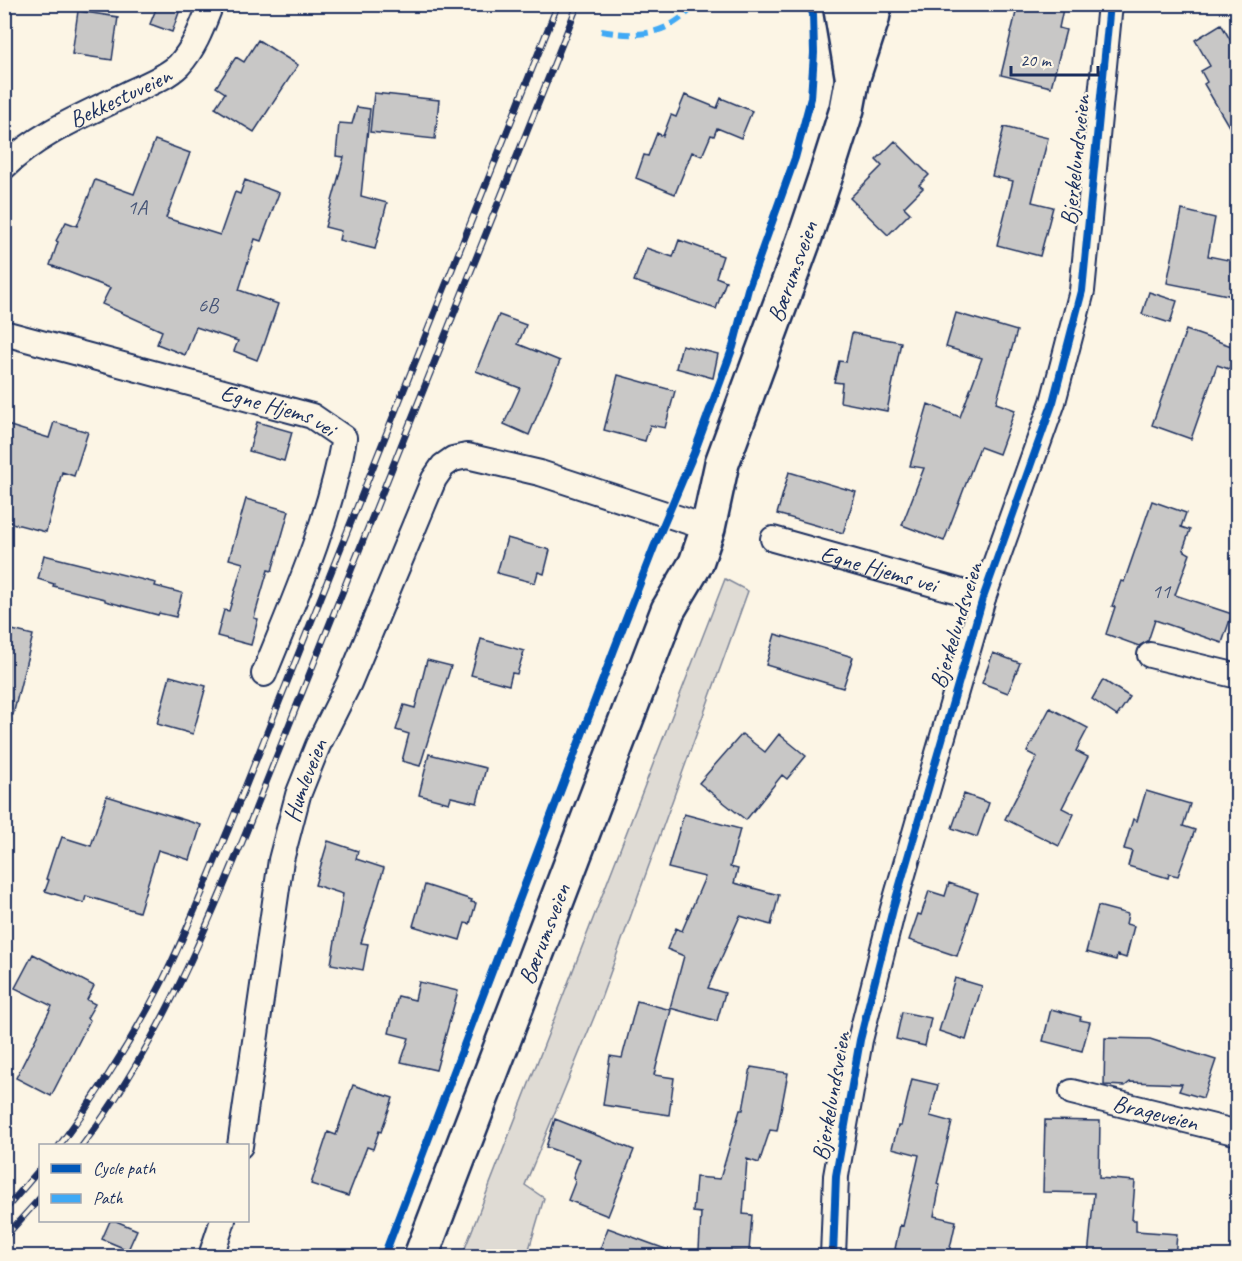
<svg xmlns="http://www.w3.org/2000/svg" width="1242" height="1261" font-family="Caveat,sans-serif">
  <rect width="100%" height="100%" fill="#fcf5e5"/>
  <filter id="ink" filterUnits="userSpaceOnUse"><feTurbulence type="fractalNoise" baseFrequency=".0167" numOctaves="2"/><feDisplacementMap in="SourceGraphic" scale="12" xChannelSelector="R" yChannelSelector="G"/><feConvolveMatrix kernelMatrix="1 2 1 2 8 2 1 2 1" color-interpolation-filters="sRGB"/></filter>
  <g filter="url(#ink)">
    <path fill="#dfdbd4" stroke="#7d8599" stroke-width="1.5" d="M725,579L748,591L595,1015L525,1185L544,1198L527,1256H462Z"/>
    <path fill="#c8c7c6" stroke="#1b2f5e" stroke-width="1.5" d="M158,4H182L172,32L150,24Z
      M1018,4H1064L1059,28L1066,30L1051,87L1001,75Z
      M78,11L118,17L112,60L72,54Z
      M1221,24L1238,53V142L1204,84L1207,82L1201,71L1210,66L1195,40Z
      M258,40L298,65L254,132L215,108L225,93L216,87L236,57L244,62Z
      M374,93L439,100L435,139L370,132Z
      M685,95L717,108L721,98L752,111L741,138L717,128L714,136L711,135L702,156L692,152L675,194L636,178L644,155L648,156L657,133L663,136L671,115L676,117Z
      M357,107L370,109L361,196L387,203L375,249L339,240L341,231L325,227L344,157L336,156L339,123L352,124Z
      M1004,127L1048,138L1032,202L1053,207L1040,256L997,245L1013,181L992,176Z
      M155,140L190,153L166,218L220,235L235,192L240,194L245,180L279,193L261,241L255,239L239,290L278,304L264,345H263L257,360L234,351L238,341L196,327L185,355L157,344L162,331L102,304L110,288L50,265L58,242L56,241L66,222L77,226L95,180L134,194Z
      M895,141L929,175L919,185L923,188L904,207L910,213L888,235L850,198L882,166L876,160Z
      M1182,210L1215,218L1208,256L1238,262V297L1167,283Z
      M679,240L723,256L716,277L726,281L716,309L634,281L646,248L673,257Z
      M1149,292L1177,301L1170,323L1142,314Z
      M956,313L1017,331L996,403L1015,410L999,454L980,447L944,541L902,525L924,468L910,466L928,404L960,417L982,358L946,347Z
      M499,315L526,325L518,344L560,361L529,435L504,424L520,388L476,371Z
      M1186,330L1237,348L1229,369L1217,365L1191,439L1152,425Z
      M852,333L901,342L887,411L840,402L842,383L834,382L839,361L846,362Z
      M682,345L718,354L713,378L676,368Z
      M618,375L675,391L665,428L650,425L645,441L604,430Z
      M54,422L88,432L74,476L62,472L46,532L4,521V424L49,438Z
      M257,422L292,432L284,461L249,451Z
      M789,472L856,492L843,533L777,514Z
      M246,499L289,511L272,571L268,570L254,618L258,619L251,645L217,636L224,610L229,611L243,563L229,559Z
      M1152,501L1186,513L1181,527L1190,530L1183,550L1190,554L1175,595L1232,614L1222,643L1155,620L1148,641L1139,646L1106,634L1115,607L1112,606L1121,581L1124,582Z
      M507,538L550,550L544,574L538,572L535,583L497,573Z
      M44,555L156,583L155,586L182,593L176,617L159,613L158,615L105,601V599L53,586L54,584L38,579Z
      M4,628L33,635L13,715L4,714Z
      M775,634L853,657L843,688L766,665Z
      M481,639L524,651L517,674L512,673L509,685L471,675Z
      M993,653L1020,663L1008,693L982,683Z
      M427,660L451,666L420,766L402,761L409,734L396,730L404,705L415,708Z
      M170,676L206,686L193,734L157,724Z
      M1103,680L1130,697L1117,716L1092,699Z
      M1050,708L1088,728L1076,751L1088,757L1062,808L1074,814L1059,846L1005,819L1037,757L1027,752Z
      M742,734L765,752L779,734L806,756L787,779L782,775L746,820L699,783Z
      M429,754L486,768L477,803L451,797L449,803L419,795Z
      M1146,791L1190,804L1183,826L1195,830L1178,876L1169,874L1168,878L1128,866L1132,851L1124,849L1133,819L1137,821Z
      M964,794L989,803L977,837L952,828Z
      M107,796L201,825L190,860L158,850L139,912L86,896L84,903L45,891L49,880L46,879L56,848H58L62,837L91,846Z
      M684,814L740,829L730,867L738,869L734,883L779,895L771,925L740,916L708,988L725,993L717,1021L670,1008L684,956L667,949L676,928L682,931L705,877L668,868Z
      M328,841L358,851L356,859L384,868L361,943L368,944L363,970L331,964L343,894L315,885Z
      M949,883L978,893L957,956L909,940L918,914L921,915L929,891L945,896Z
      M425,885L472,900L471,902L476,903L470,924L465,923L460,940L413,926Z
      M1098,906L1128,914L1126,924L1134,926L1126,958L1117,955L1116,960L1086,952Z
      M33,954L94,986L87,1000L95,1004L87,1018L90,1020L51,1096L16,1078L52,1006L15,988Z
      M955,978L982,986L966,1040L939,1031Z
      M419,982L458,991L436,1070L401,1062L409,1038L389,1033L398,996L415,1000Z
      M637,1001L671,1010L654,1075L674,1078L669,1115L603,1105L610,1056L622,1058Z
      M1051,1009L1081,1017L1080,1020L1090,1022L1082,1051L1043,1041Z
      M902,1012L931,1018L925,1046L896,1039Z
      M1105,1038L1150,1039L1216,1060L1203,1098L1179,1091L1182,1084L1130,1082L1125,1086L1104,1085Z
      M751,1067L788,1073L777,1131L770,1130L759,1163L747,1159L743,1214L752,1215L749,1252L699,1250L701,1213L693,1212L696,1177L720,1179L740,1110H743Z
      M912,1079L938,1085L930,1116L952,1122L937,1184L940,1185L934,1216L956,1221L948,1257H928L895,1249L900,1225L903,1226L919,1155L892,1148L898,1126H901Z
      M353,1085L393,1098L381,1132L379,1131L373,1149L367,1147L348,1196L311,1184L328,1132L336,1135Z
      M555,1119L634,1150L608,1216L568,1200L575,1182L573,1177L580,1159L546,1147Z
      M1045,1120L1100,1121L1099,1178L1135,1181L1132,1220H1136V1231L1177,1234L1175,1257H1088L1094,1193L1043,1192Z
      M110,1221H116L137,1230L128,1250L102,1239Z
      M608,1228L679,1254L678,1257H597Z"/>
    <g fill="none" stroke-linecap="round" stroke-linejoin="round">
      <defs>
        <g id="minor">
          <path id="s1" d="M4,167C40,132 87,114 131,92C146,85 167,77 179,65C195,47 202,27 211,4"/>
          <path id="s2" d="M4,333L312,416L344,438C330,519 295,598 264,674"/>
          <path id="s3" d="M773,539L983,598"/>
          <path d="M1150,655L1238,676"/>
          <path id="s4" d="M1072,1092L1238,1133"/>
          <path id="s5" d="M240,1146L281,860L298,795L318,745L349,683L434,479L443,466L453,459L467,456L540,473L708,528"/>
          <path d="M211,1256L223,1220"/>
          <path d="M833,1256L836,1176L860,1040L893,909L983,598L1053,402L1082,291L1110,4"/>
        </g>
        <g id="primary">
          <path d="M840,4L852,75"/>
          <path id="s6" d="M421,1256L668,610L696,563L708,528L722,463L804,240L826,175L847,109L853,77L872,19L875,4"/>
        </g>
      </defs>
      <use href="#minor" stroke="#1b2f5e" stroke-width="28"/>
      <use href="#primary" stroke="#1b2f5e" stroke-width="38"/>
      <use href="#minor" stroke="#fcf5e5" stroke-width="24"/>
      <use href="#primary" stroke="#fcf5e5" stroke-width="33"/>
      <defs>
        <path id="rail" d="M59,1146C97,1095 131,1042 160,986C186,935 206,882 228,830L558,4
          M82,1146C154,1051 200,944 245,835L578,4
          M4,1211L40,1169
          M4,1238L40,1198"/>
      </defs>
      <use href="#rail" stroke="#1b2f5e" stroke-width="7"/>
      <use href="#rail" stroke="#fcf5e5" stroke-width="4.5" stroke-dasharray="14" stroke-linecap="butt"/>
      <path stroke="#3fa9f5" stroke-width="6" stroke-dasharray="12 6" stroke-linecap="butt" d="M601,31C641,38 668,35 696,4"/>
      <defs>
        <path id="cycleway" d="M384,1256L614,650L654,547L694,453L733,347L748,289L795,158L811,98L814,53L813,14L809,4
          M833,1256L836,1176L860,1040L893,909L983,598L1053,402L1082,291L1110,4"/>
      </defs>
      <use href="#cycleway" stroke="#fcf5e5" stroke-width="11"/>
      <use href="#cycleway" stroke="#0057b8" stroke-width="8"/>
    </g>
  </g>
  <g text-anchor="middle" stroke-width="4.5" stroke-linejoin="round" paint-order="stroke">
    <g font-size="21" fill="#465578">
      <text x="137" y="214">1A</text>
      <text x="208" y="312">6B</text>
      <text x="1161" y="598">11</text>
    </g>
    <g font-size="24" fill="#1b2f5e" stroke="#fcf5e5">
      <text dy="8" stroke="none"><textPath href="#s1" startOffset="136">Bekkestuveien</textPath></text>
      <text transform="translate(1075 160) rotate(-84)" y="8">Bjerkelundsveien</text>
      <text dy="8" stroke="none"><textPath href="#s6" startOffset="1054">Bærumsveien</textPath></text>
      <text dy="8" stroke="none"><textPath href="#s2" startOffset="285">Egne Hjems vei</textPath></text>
      <text dy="8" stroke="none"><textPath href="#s3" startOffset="110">Egne Hjems vei</textPath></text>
      <text transform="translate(956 625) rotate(-73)" y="8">Bjerkelundsveien</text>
      <text dy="8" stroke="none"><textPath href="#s5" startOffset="372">Humleveien</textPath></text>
      <text dy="8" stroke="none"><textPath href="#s6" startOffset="345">Bærumsveien</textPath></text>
      <text transform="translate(831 1096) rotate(-80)" y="8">Bjerkelundsveien</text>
      <text dy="8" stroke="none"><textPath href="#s4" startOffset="86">Brageveien</textPath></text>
    </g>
  </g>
  <rect width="1242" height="1261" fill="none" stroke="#fcf5e5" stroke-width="24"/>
  <rect x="12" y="12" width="1218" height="1237" fill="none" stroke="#1b2f5e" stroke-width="2" filter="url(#ink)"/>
  <rect x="39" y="1144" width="210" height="78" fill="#fcf5e5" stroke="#a2a6af" stroke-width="1.5"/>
  <rect x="51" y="1164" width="30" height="9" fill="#0057b8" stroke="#a2a6af" stroke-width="1.5"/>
  <text x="93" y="1174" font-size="18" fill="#1b2f5e">Cycle path</text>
  <rect x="51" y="1194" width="30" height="9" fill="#3fa9f5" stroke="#a2a6af" stroke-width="1.5"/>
  <text x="93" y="1204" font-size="18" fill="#1b2f5e">Path</text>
  <path d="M1011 66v9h87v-9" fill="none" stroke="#1b2f5e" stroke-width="3"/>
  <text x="1020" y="66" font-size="18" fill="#1b2f5e" stroke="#fcf5e5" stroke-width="4.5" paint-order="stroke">20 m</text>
</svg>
